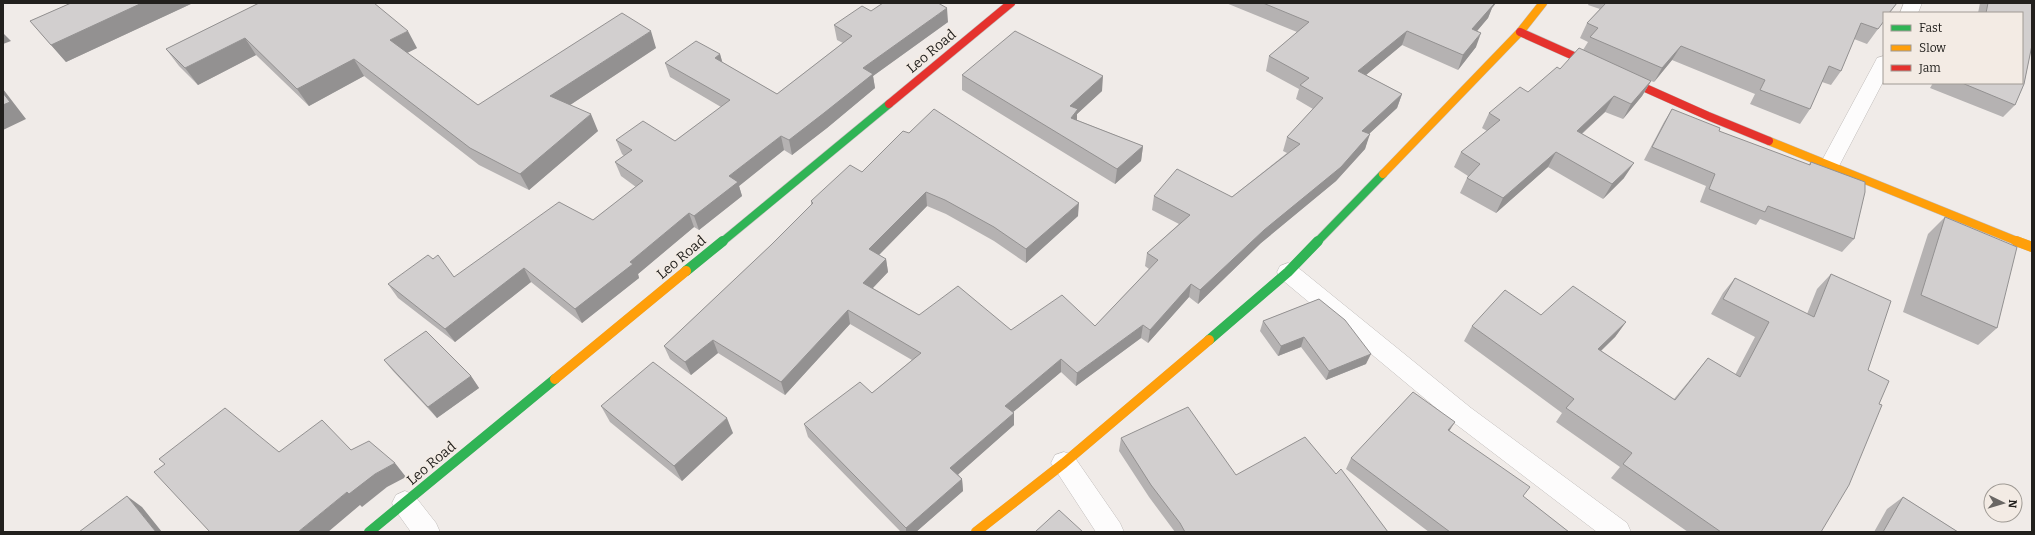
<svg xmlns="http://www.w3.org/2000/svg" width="2035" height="535" font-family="Bitter,serif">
  <rect width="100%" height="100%" fill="#f0ebe8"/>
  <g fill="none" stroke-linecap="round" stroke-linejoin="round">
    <defs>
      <path id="street" d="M1904,3H1922L1918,13H1900Z
        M1884,56V80L1839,166L1836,171L1829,173L1822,171L1819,166L1875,62L1877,58Z
        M1288,263L1296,266L1471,408L1627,523L1631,532H1597L1453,422L1280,278L1277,272L1280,266Z
        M1064,452L1073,455L1120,523L1124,532H1096L1051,463L1055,455Z
        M405,491L414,495L436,523L440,532H411L396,511L392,503L396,495Z"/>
      <path id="fast-far1" d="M722,242L889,104
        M1317,242L1383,174"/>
      <path id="fast" d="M686,271L723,241
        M1209,340L1288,272L1318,241
        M369,532L555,379"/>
      <path id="slow-far1" d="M1769,141L2019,242
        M1383,174L1520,32L1543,3"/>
      <path id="slow" d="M2016,241L2032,247
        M555,379L686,271
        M976,532L1064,463L1209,340"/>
      <path id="jam" d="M1520,32L1708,116L1769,141
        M889,104L1011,3"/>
    </defs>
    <use href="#street" stroke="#c0bcba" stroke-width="1"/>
    <use href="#fast-far1" stroke="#c0bcba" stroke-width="9"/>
    <use href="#fast" stroke="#c0bcba" stroke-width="10"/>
    <use href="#slow-far1" stroke="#c0bcba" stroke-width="9"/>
    <use href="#slow" stroke="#c0bcba" stroke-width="10"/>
    <use href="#jam" stroke="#c0bcba" stroke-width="9"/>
    <use href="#street" fill="#fdfcfc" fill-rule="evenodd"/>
    <use href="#fast-far1" stroke="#30b455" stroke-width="8"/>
    <use href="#fast" stroke="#30b455" stroke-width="10"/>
    <use href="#slow-far1" stroke="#ff9f0a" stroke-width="8"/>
    <use href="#slow" stroke="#ff9f0a" stroke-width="10"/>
    <use href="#jam" stroke="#e5322d" stroke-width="8"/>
  </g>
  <path fill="#b5b2b2" d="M71,3H193L66,62L30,21Z
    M259,3L417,48L407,53L478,105L656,48L570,105L598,131L529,190L479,165L364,76L309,106L256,55L198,85L179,66L166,49Z
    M1226,3H1496L1492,8L1488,18L1477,31L1476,47L1458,70L1402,45L1366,75L1402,94L1397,108L1369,134L1365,149L1336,181L1261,243L1198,304L1189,297L1148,343L1141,338L1076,386L1061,372L1013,412L1014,413V425L958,474L962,479L963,491L916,532H901L808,437L804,424L872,393L912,360L850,324L785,395L718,353L691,375L670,359L664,346L771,245L811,205V201L862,172L1078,216L1026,263L994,241L946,214L927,206L879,255L886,259L888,272L873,288L919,315L1011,330L1095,326L1149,269L1145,266L1147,253L1179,224L1152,210L1154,196L1232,197L1287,153L1283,151L1287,137L1313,109L1296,99L1299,89L1266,71L1269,56L1297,32Z
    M1589,3H1897L1867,44L1854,39L1841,71L1831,85L1822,82L1810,109L1800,124L1750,104L1755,94L1672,60L1654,82L1651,81L1642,96L1623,119L1605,112L1582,134L1624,178L1603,199L1548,167L1496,213L1460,193L1467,178L1468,176L1454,167L1461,152L1487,131L1482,128L1489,113L1528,92L1560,69L1583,50L1588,42L1580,38L1587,23L1600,9L1588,5Z
    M1980,3H2032V45L2024,84L2015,105L2003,117L1930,88L1933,83H2022V13H1978Z
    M871,11L948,22L873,76L875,88L827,128L792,155L784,150L739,186L742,196L699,230L694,227L638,274L639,278L582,323L531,282L455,342L398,298L388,284L454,277L593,220L636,187L621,176L615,162L624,156L622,154L616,140L675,141L721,107L670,77L665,63L720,54L722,62L777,94L843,43L837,40L834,25Z
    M962,75L1102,91L1077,114V120L1143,146L1141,161L1115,184L962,90Z
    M1672,109L1719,131L1808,165L1811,162L1854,239L1842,252L1760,219L1756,225L1700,202L1706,186L1644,160L1664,122Z
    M1945,217L1997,328L1978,345L1903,312L1928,234Z
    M1831,274L1868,370L1821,532H1688L1611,478L1620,467L1556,422L1562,413L1464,341L1472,326L1541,315L1626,322L1615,337L1601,351L1674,399L1708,358L1735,375L1755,337L1711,314L1723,293L1735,278L1807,314L1817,289Z
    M1319,299L1366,364L1326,380L1301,347L1278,356L1260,331L1263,321Z
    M384,360L471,376L479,388L437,418L393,371Z
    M601,406L733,433L682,481L610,422Z
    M1449,431L1523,497L1569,532H1429L1346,469L1351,458Z
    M1121,438L1236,475L1336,474L1388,532H1175L1149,497L1119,451Z
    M1903,497L1958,532H1874L1887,509Z"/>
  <path fill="#939191" d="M142,3H193L66,62L51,45Z
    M1490,3H1496L1492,8L1488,18L1466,44L1472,29Z
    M947,8L948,22L873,76L875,88L827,128L792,155L789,140L863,68Z
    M408,31L417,48L399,57L390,40Z
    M651,31L656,48L558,113L550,96Z
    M1407,31L1402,45L1354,85L1358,71Z
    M3,33L11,41L3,44Z
    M1481,33L1476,47L1458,70L1463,55Z
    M245,38L256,55L198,85L185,68Z
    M1681,46L1672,60L1654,82L1662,68Z
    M720,54L724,68L715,58Z
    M354,59L364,76L309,106L297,89Z
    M1103,76L1102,91L1077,114V124L1070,133V106Z
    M1651,81L1642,96L1623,119L1631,104Z
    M3,89L26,119L3,130Z
    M1402,94L1397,108L1357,145L1362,131Z
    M1614,96L1605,112L1568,146L1577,131Z
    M591,114L598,131L529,190L520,174Z
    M1370,134L1365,149L1336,181L1261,243L1198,304L1200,290L1264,230Z
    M781,136L784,150L739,186L742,196L699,230L694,216L729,176Z
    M1143,146L1141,161L1115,184L1117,169Z
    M1556,152L1548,167L1496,213L1503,198Z
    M1634,163L1624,178L1603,199L1612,184Z
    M926,192L927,206L871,263L869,249Z
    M1079,203L1078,216L1026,263V249Z
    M689,213L694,227L638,274L639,278L582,323L575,309L630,262Z
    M886,259L888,272L865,296L863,283Z
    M524,268L531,282L455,342L445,329Z
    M1191,284L1189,297L1148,343L1150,330Z
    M848,310L850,324L785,395L781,382Z
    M1626,322L1615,337L1588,363L1598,349Z
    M1143,325L1141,338L1076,386L1077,373Z
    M1304,337L1301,347L1278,356L1281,346Z
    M713,340L718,353L691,375L685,362Z
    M1371,354L1366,364L1326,380L1329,371Z
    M1061,359V372L1006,418L1005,406Z
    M471,376L479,388L437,418L428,407Z
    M1014,413V425L952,480L950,468Z
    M727,418L733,433L682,481L674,466Z
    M1455,422L1448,433V430Z
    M395,463L406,477L387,487L362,507L360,505L328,532H298L347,492L375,474Z
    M962,479L963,491L916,532H906V528Z
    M127,496L142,507L162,532H156Z"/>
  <path fill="#d2cfcf" stroke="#939191" d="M71,3H142L51,45L30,21Z
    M259,3H374L408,31L390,40L478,105L622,13L651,31L550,96L591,114L520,174L470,148L354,59L297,89L245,38L185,68L166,49Z
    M883,3H938L947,8L863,68L873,74L824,113L789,140L781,136L729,176L738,182L694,216L689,213L630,262L633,264L575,309L524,268L445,329L388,284L428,255L433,259L438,255L454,277L559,202L593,220L643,181L615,162L632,150L616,140L643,121L675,141L730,100L665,63L696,41L720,54L715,58L777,94L852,36L834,25L862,6L871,11Z
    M1263,3H1492L1494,4L1472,29L1481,33L1463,55L1407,31L1358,71L1402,94L1362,131L1370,134L1341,167L1264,230L1200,290L1191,284L1150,330L1143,325L1077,373L1061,359L1005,406L1014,413L950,468L962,479L906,528L804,424L860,382L872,393L921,353L848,310L781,382L713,340L685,362L664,346L771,245L813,203L811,201L850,165L862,172L903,131L909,133L934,109L1079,203L1026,249L994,227L945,200L926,192L869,249L886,259L863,283L919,315L958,286L1011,330L1062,295L1095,326L1158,260L1147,253L1190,215L1154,196L1177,169L1232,197L1300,144L1287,137L1323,98L1300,85L1309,78L1269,56L1309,22Z
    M1606,3H1897L1889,13H1884V21L1878,29L1861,23L1841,71L1829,66L1810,109L1760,90L1765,80L1681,46L1662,68L1590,37L1598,28L1587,23Z
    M1988,3H2032V45L2024,84L2015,105L1962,83H2022V13H1986Z
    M1015,31L1103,76L1070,106L1078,109L1071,118L1143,146L1117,169L962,75Z
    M1579,48L1651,81L1631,104L1614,96L1577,131L1634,163L1612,184L1556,152L1503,198L1467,178L1480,164L1461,152L1500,120L1489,113L1520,87L1528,92L1557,67L1560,69Z
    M3,93L10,102L3,105Z
    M1672,109L1720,128L1719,131L1810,165L1811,162L1865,182V192L1854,239L1768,206L1765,212L1709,189L1715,174L1652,147Z
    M1945,217L2017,247L1997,328L1921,295Z
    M1831,274L1891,301L1868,370L1889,381L1879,404L1882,405L1849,485L1821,532H1721L1623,464L1632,453L1566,408L1574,399L1472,326L1505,290L1541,315L1573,286L1626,322L1598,349L1675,400L1708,358L1740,377L1769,322L1723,299L1735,278L1814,317Z
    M1319,299L1345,320L1371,354L1329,371L1304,337L1281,346L1263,321Z
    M426,331L471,376L428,407L384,360Z
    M653,362L727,418L674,466L601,406Z
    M1413,392L1455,422L1448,430L1530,487L1523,496L1569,532H1450L1351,458Z
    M1188,407L1236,475L1305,437L1336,474L1341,469L1388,532H1185L1180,523L1151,485L1121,438Z
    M225,408L279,452L322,420L351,450L369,441L395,463L375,474L349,494L347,492L298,532H210L154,472L165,464L159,459Z
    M127,496L156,532H79Z
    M1903,497L1958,532H1883Z
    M1059,510L1083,532H1035Z"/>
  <g text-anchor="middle" stroke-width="3.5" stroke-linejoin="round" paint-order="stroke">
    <g font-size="14" fill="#22201d" stroke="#f3ebe4">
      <text transform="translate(931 51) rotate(-40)" y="5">Leo Road</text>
      <text transform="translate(681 257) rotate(-40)" y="5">Leo Road</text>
      <text transform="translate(431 463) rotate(-40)" y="5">Leo Road</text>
    </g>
  </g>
  <rect width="2035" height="535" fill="none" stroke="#22201d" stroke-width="8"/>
  <rect x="1883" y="12" width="140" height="72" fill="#f3ebe4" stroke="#9f9a94"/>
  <rect x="1891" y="25" width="20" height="6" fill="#30b455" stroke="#9f9a94"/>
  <text x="1919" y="32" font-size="12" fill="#22201d">Fast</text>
  <rect x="1891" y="45" width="20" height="6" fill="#ff9f0a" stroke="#9f9a94"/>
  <text x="1919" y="52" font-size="12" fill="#22201d">Slow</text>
  <rect x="1891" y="65" width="20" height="6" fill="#e5322d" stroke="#9f9a94"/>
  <text x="1919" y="72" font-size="12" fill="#22201d">Jam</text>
  <g transform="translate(2003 503) rotate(95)"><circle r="19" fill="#f3ebe4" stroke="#9f9a94"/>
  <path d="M0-3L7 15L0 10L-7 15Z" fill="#6a6764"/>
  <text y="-6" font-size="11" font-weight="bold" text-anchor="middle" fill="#22201d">N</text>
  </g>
</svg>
